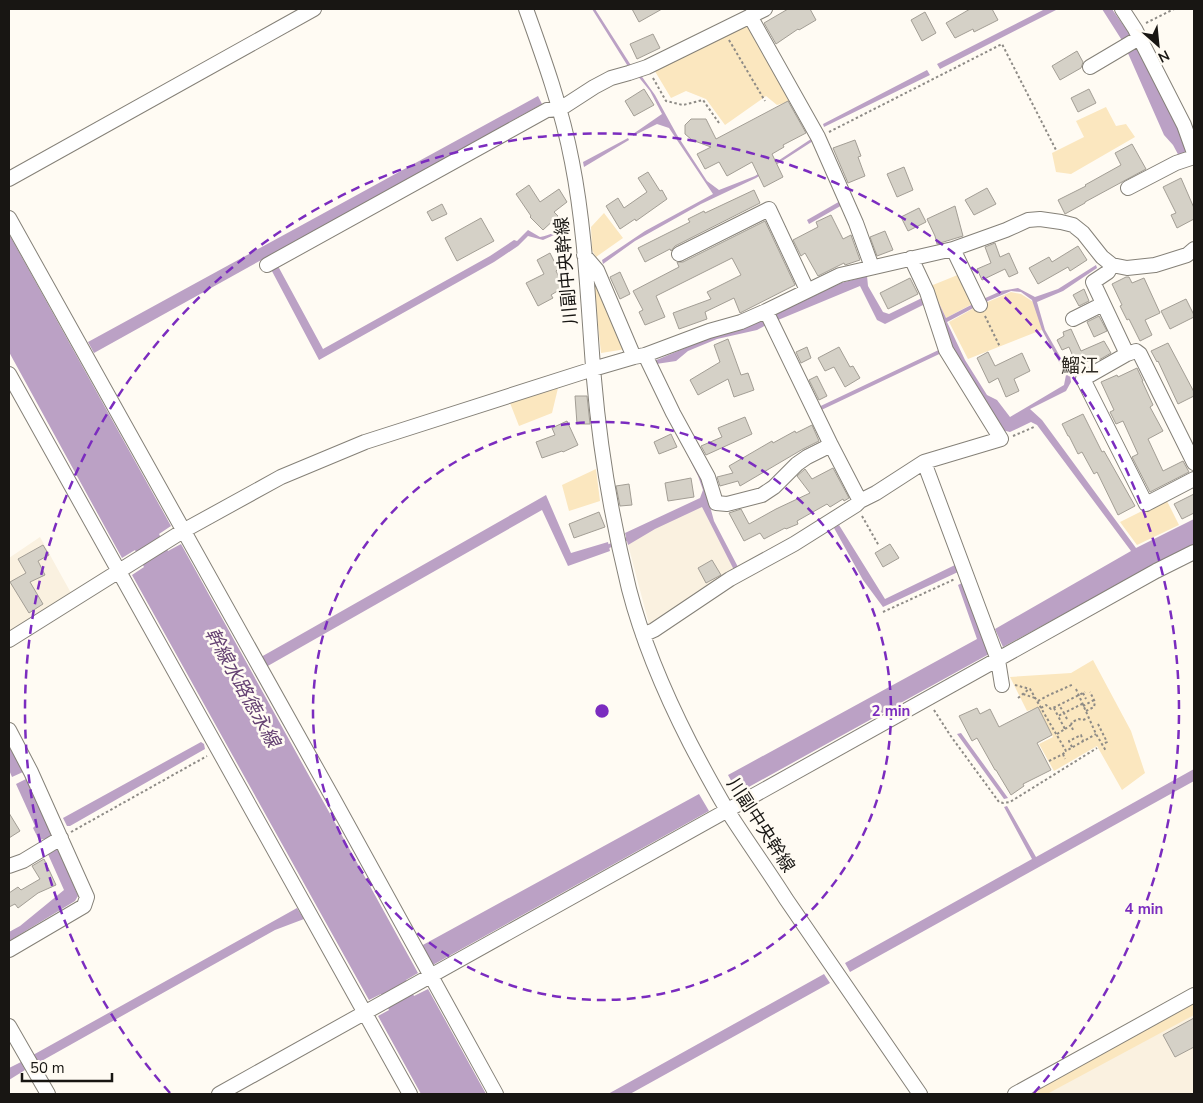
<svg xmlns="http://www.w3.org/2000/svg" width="1203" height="1103" font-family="'Nunito Sans','Noto Sans JP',sans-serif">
  <rect width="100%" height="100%" fill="#fffbf3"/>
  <path fill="#faf1e0" d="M703,502L737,570L650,628L626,537Z
    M40,537L71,593L9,633V558Z
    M1194,1000V1094H1024Z"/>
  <path fill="#fbe7bf" d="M749,21L793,101L777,105L766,96L725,125L706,99L686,91L671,98L653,68Z
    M1106,107L1116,126L1126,124L1135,137L1071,174L1056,172L1052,153L1084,137L1076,121Z
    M604,213L623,238L596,257L592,250L591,227Z
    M960,274L974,303L946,318L935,295L928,287Z
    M598,276L626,349L601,353L593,279Z
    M1011,292L1021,294L1035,303L1044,329L968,359L949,322L976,307Z
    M558,388L552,413L519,426L510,403Z
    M596,469L600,501L569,511L562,485Z
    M1166,499L1179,525L1137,545L1120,522Z
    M1093,660L1131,731L1145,773L1122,790L1097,746L1054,771L1039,744L1053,737L1037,708L1027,711L1010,677L1071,673Z
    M1194,1000V1015L1047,1094H1024Z"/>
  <path fill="#bba1c5" d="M592,9H595L632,67L629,68Z
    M1045,9H1058L940,69L937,64Z
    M1102,9H1112L1133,39L1175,122L1187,153L1180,158L1173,145L1164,135L1123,42Z
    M927,70L930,75L824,127L823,124Z
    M640,74L655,95L677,135L707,181L719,190L755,176L811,139L813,141L756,178L701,204L635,241L603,264L602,260L645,231L713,194L669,128L657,124L633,136V134L662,114L650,91L637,75Z
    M538,96L542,104L272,255L323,349L490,256L514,240L517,241L528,230L540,237C551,235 554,231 566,231L554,235L543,240L528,236L518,246L494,262L319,360L265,258L94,353L88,342Z
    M628,138L629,140L584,167L583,162Z
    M842,200L844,204L809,224L807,220Z
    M9,234L171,526L159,534L168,551L181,544L418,973L406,980L414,996L428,989L486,1094H421L378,1016L389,1010L381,994L369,1000L132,575L144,567L135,550L122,558L9,352Z
    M1096,265L1097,268L1063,291L1037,302L1045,330L1070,374L1071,382L1066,391L1030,409L1042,420L1136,548L1194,519V545L1157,563L1003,647L995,629L1131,551L1037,425L1031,422L1010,432L1002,430L951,347L935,295L946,318L975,303L977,306L947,322L965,360L987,395L997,400L1010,417L1064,385L1066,375L1042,330L1032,300L1021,292L1011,291L983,303L981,300L1001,291L1018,288L1035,297L1058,289Z
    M867,276L868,286L883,312L889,314L924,297L925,304L885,324L877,320L860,286L778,320L776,314L841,283Z
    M766,319L768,324L757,330L717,339L688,351L676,361L656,364L654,361L707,339L741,329Z
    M677,434L702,477L714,521L738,567L734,570L702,507L655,529L628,545L625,533L700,498L703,490L698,476Z
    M546,495L571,553L608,542L610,551L568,566L542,510L266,667L261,657Z
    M839,525L885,599L955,565L958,572L883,607L863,580L834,528Z
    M962,583L989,654L738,793L728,775L977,639L958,585Z
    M961,733L1008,798L1004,799L957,734Z
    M201,742L204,744L205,749L70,826H67L63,818Z
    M9,746L23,772L12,777L9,770Z
    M1194,769V781L850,972L845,963L1032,859L1004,807L1007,806L1036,857Z
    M26,779L52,835L49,838L39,840L33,828L35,826L16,784Z
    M699,794L709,811L431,966L421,946Z
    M58,848L78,896L75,901L9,941V932L20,926L64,890L47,852Z
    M297,908L304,919L275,930L38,1063L33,1055Z
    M824,974L830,983L630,1094H608Z
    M21,1062L25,1070L9,1080V1068Z"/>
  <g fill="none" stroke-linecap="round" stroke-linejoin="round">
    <path stroke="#bba1c5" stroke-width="4" d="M821,408L939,352
      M609,546L627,539"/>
  </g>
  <path fill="#d5d1c7" stroke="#a39e95" d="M632,9H662L639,22Z
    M788,9H810L816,20L799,30L798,29L776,44L764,23Z
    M970,9H992L998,20L974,32L973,29L955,38L946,23Z
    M925,12L936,33L922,41L911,20Z
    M653,34L660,48L637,59L630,44Z
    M1077,51L1083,62L1081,68L1060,80L1052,66Z
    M644,89L654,105L634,116L625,101Z
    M1089,89L1096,103L1078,112L1071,98Z
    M788,101L806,133L783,145L784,147L772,154L783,177L764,187L752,162L727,176L719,162L705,169L697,154L711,147L692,140L685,134V125L691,119H706L716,139Z
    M855,140L861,156L858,157L865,176L848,183L833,148Z
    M1132,144L1146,169L1085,202V203L1065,214L1058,200L1086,186L1085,185L1121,165L1115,153Z
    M904,167L913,190L897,197L887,174Z
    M648,172L660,191L662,190L667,199L636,221L635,219L620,229L606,206L618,198L624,208L647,192L638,178Z
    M1181,178L1194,208V219L1177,228L1171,215L1176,213L1163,187Z
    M529,185L540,202L559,189L567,202L554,212L558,216L543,230L530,217L531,216L516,194Z
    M987,188L996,204L974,215L965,200Z
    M754,190L760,203L675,246L671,251L670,249L645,262L638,248L690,222L688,219L704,211L705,213Z
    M442,204L447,214L432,221L427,212Z
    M955,206L963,236L937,244L935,236L927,219Z
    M919,208L926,222L908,231L901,217Z
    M831,215L843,239L851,235L860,260L845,265L844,263L818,276L805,253L801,256L793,240L818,227L816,222Z
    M481,218L494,241L457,261L445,238Z
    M765,221L795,285L740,313L734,298L705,312L707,319L679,329L673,313L711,299L707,292L741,275L732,258L656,296L665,317L645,325L639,312L643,310L633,291L679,267L677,262H683Z
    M885,231L893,250L877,256L870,237Z
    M995,243L1000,257L1009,253L1018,273L1009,277L1005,269L982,280L977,269L991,263L985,247Z
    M1078,246L1087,260L1070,271L1068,267L1038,284L1029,268L1049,257L1052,262Z
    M550,253L558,269L556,271L564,287L551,295L553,298L538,306L526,283L544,274L537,260Z
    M620,272L630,294L620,299L610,277Z
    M1126,277H1129L1132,283L1144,278L1160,313L1145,320L1152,335L1140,341L1129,319L1127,320L1120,306L1122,305L1112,284Z
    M910,278L918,294L888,309L880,293Z
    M1084,289L1089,301L1079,306L1073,295Z
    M1186,299L1194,315V317L1170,329L1161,311Z
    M1099,316L1107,331L1094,337L1087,322Z
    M1071,329L1081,351L1104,341L1111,353L1099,360L1098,357L1077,366L1069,347L1062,350L1057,340L1064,336L1063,332Z
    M728,339L741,375L748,373L754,390L734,397L728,379L698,395L690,380L720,362L714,345Z
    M1168,343L1194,392V396L1178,404L1158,361L1157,362L1151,351Z
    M807,347L811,358L801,363L796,352Z
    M839,347L850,367L853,366L860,378L845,387L834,367L825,371L818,358Z
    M988,352L995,366L1022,353L1030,371L1014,379L1019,391L1006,397L998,378L989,383L977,358Z
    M1137,368L1143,381H1142L1153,405L1150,407L1163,431L1148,439L1163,471L1183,461L1189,472L1150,492L1132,457L1138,454L1123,421L1116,424L1110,412L1114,410L1101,382L1117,375L1118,377Z
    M817,376L827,396L819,400L809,380Z
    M575,396H587L590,424H577Z
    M1083,414L1102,452L1104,451L1135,506L1118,515L1097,472L1094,474L1082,452L1078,454L1069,436H1068L1062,424Z
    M745,417L752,434L706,455L701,446L722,437L718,428Z
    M567,421L578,445L563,452L562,451L542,458L536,442L555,435L552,428Z
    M812,425L819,441L803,449L740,486L738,481L720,486L717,477L733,473L729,466L772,441L773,443L795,431L796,433Z
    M671,434L677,447L659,454L654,442Z
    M833,468L849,498L844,501L843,499L830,507L827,504L797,521L798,524L786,529L785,528L764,539L760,533L744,541L729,513L741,509L749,524L776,509L810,493L797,476L805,469L812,479Z
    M691,478L694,497L668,501L665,483Z
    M629,484L632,505L620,506L616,486Z
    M1194,494V513L1182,519L1174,504Z
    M599,512L605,527L574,538L569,524Z
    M890,544L899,558L883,567L875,553Z
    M43,545L49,555L38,561L45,575L30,582L43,604L29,613L10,582L26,573L18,559Z
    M712,560L721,575L706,583L698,568Z
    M1038,707L1052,735L1037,743L1051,770L1023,784L1024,786L1011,795L996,770H995L977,738L972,741L959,716L977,708L980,714L990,709L999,727Z
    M9,813L20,831L9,838Z
    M44,859L56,885L38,893L18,908L15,904L9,907V893L18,887L21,890L40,879L32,866Z
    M1194,1018V1047L1175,1057L1163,1035Z"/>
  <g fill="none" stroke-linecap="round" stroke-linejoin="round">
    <defs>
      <path id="minor" d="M526,9C544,59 562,109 572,162C586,233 588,307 594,379C600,450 612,520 629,589C643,643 665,694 690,743C702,766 714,788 727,810C746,840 767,869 786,899C830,964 875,1029 920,1094
        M1122,9L1135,29L1184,125L1194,153
        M750,16L818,137L856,223L872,267
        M1090,67L1139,38
        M9,179L314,9
        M1128,188L1176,163L1194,157
        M9,218L334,800L496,1094
        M953,249L980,305
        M679,254L769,209L807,290
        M584,255L597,270L634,357
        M911,258L927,292L946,350L1001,439L924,462
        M267,265L547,110L560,109L594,87L611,78L629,73L647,67L765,9
        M1112,265L1108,272L1093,282L1127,354L1136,351L1140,354L1194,463
        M766,311L831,445L860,501L876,493L924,462L998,660L1002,685
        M1073,319L1103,304
        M1127,354L1083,379L1146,504L1194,479
        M645,355L673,413L708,477L716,503L727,504L762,495L774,487L797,464L807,457L831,445
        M9,374L410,1094
        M643,635L654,630L730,579L794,544L856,505L860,501
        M9,640L183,531L281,477L365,442L593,369L634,357L645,355L709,331L741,322L766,311L840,275L953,249L1006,230L1028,220L1040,219L1061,222L1073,225L1083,233L1102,257L1112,265L1127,268L1155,265L1187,255L1194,249
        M9,730L31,772L87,897L84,906L9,950
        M9,866L23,861L61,838
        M9,1026L48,1094
        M219,1094L1156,571L1194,552
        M1015,1094L1194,995"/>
    </defs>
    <use href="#minor" stroke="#858178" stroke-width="16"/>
    <path stroke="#8e8b86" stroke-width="2" stroke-dasharray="2.5 2.5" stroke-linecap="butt" d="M1146,23L1174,9
      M729,40L765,101
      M653,78L666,101L683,105L703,100L719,123
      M829,132L1002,44L1056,150
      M985,316L1000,347
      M1013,436L1034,427
      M862,516L879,546
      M883,612L955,579
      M1015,685L1030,689L1066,751L1096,734
      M1076,689L1096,734L1106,751
      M1083,693L1086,699
      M1023,694L1035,698
      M1018,698L1029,689
      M1038,701L1049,695L1074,684
      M1083,706L1094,700
      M1041,708L1046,705L1051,709L1085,692
      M1054,708L1058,716L1064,713L1059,705
      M934,710L950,735L999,802L1003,803L1010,802L1097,748
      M1086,711L1094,707L1095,702L1090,692
      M1067,719L1064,713L1082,704
      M1098,724L1107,742L1102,745
      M1071,725L1072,722L1079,719L1083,720L1088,718
      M1065,729L1071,725L1073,730
      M1057,734L1065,729L1058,716
      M1072,747L1069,741L1081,735L1083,741
      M1063,754L1065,759
      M1049,761L1063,754L1066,751
      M71,832L207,756"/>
    <use href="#minor" stroke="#fff" stroke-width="14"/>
  </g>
  <g fill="none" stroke="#7b2cbf" stroke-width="2.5" stroke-dasharray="9 6">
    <circle cx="602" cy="711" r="289"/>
    <path d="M170 1093A577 577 0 1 1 1034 1093"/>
  </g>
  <g text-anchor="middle" stroke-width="5" stroke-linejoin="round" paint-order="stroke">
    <g font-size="18" fill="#181613" stroke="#fffbf3">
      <text transform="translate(566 271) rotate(-95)" y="6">川副中央幹線</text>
      <text transform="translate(761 825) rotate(57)" y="6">川副中央幹線</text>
    </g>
    <g font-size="19" fill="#2f2b24" stroke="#fffbf3">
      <text x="1080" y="372">鰡江</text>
    </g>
    <g font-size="19" font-style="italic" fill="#644172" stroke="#fffbf3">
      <text transform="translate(243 687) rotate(61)" y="7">幹線水路徳永線</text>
    </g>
  </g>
  <circle cx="602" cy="711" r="8" fill="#7b2cbf" stroke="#fffbf3" stroke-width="2.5"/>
  <g font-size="15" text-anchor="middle" font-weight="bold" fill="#7b2cbf" stroke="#fffbf3" stroke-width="5" stroke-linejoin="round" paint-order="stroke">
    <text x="891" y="716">2 min</text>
    <text x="1144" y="914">4 min</text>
  </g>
  <rect width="1203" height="1103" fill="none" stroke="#181613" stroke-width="20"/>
  <g transform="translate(1158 45) rotate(153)" stroke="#fffbf3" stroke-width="4" paint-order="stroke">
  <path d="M0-4L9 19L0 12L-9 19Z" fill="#181613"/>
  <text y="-8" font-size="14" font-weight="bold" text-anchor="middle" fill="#181613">N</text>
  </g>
  <path d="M22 1073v8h90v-8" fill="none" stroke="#181613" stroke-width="2.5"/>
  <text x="30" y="1073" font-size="15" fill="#181613" stroke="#fffbf3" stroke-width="4" paint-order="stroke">50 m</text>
</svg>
